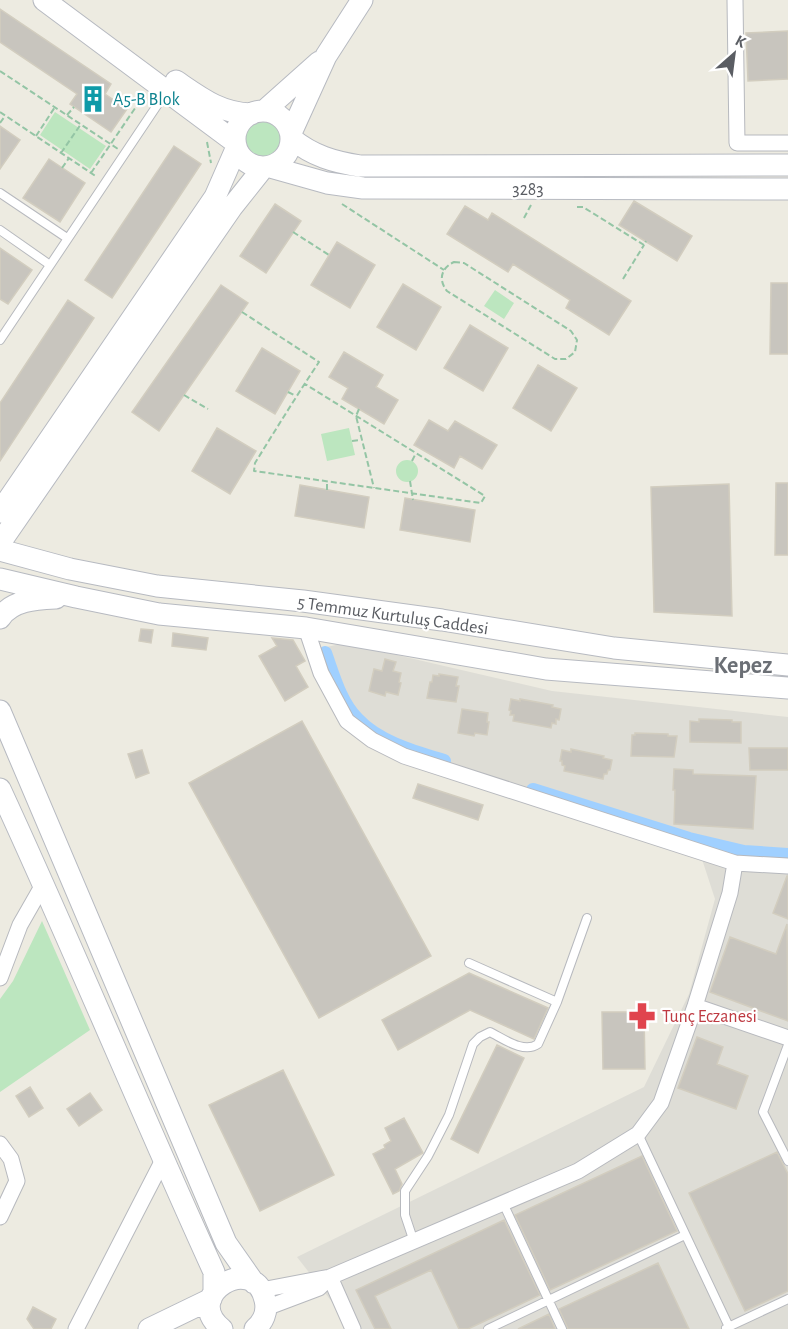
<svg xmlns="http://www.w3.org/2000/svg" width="788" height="1329" font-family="'Alegreya Sans',sans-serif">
  <rect width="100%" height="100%" fill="#edebe1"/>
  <path fill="#deddd6" d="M345,643L552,691L788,717V1329H353L297,1257L644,1087L689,994L715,899L699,850L591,815L400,746L356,721L322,648Z"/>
  <path fill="#bce6bf" d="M55,112L106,146L90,169L40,135Z
    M245 140a18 18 0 1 1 36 0a18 18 0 1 1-36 0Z
    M495,290L514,303L504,319L484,306Z
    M349,428L355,455L327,461L321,434Z
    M396 471a11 11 0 1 1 22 0a11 11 0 1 1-22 0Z
    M42,921L90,1030L0,1092V999L13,981Z"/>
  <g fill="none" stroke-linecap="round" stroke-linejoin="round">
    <path stroke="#a0d0ff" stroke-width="14" d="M325,653C333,675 340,702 357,719C378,742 414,752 444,761
      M533,790L689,839L744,852L788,855"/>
  </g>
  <path fill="#c8c5be" stroke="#d2cdbf" stroke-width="1.5" d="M0,9L111,84L105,94L127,109L111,132L70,104L77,94L0,42Z
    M788,31V79L748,81L746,33Z
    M0,126L20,140L0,169Z
    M174,146L201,164L112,298L85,280Z
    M49,159L85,183L60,222L23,198Z
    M634,201L692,236L677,261L619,225Z
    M275,204L301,221L266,273L240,256Z
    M465,206L488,220L492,213L631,301L609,335L566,308L570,300L513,264L508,272L447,234Z
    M337,242L375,265L350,308L311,285Z
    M0,248L32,270L8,304L0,299Z
    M771,283H788V354H770Z
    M403,284L441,307L416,350L377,327Z
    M221,285L248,303L159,431L132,412Z
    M68,300L94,318L0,461V403Z
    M470,325L508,348L483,391L444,368Z
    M262,348L300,371L275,414L236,391Z
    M344,352L383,375L376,387L398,400L384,424L342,399L348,388L329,377Z
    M538,365L577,388L551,431L513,408Z
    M429,420L448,431L455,421L497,445L482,469L460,456L454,468L414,445Z
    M217,428L256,451L230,494L192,471Z
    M776,483H788V555H775Z
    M729,484L732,616L654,612L651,487Z
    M300,485L369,497L364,528L295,516Z
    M405,498L475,510L470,542L400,530Z
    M141,629L153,630L151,643L139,641Z
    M173,633L208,638L206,650L172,646Z
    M272,638L293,640L305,661L296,666L308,687L285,701L259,656L277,646Z
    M385,659L396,662L393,671L401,673L399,682L401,683L398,695L386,692L385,696L369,691L374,669L382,671Z
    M439,674L458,677L456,686H459L456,702L427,698L430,682H432L433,675L439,676Z
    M511,699L520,701V699L553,705L552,707L561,709L559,720L556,719V724L552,723L551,728L513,721L514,715H510L511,711L509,710Z
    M462,709L488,713L487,722H489L487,735L475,733L474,736L458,733Z
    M699,719L732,720V722H741V743L690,742V721L699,722Z
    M302,721L431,956L319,1018L189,783Z
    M635,733L668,734V736H677L674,757L631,756L632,735H635Z
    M749,748H788V770H750Z
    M571,749L604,756L603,758L612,760L610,770H608L607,774H604L603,779L564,771L565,766L562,765V761H560L562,750L571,752Z
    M142,750L149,773L136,778L128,754Z
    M674,769L693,770V774L756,776L753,829L674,824L675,790H673Z
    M418,784L483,805L478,820L413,798Z
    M787,876H788V919L773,913Z
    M787,924L788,1021L710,992L730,937L776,954Z
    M469,973L548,1008L534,1039L470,1010L398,1050L382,1020Z
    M602,1012H644L645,1069H603Z
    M697,1037L723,1047L717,1064L748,1076L736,1109L678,1088Z
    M497,1045L524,1058L478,1153L451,1139Z
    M283,1070L334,1175L260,1211L209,1105Z
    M30,1087L43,1108L29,1117L16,1096Z
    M90,1093L102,1110L79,1126L67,1109Z
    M404,1118L423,1153L395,1169L402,1184L399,1191L393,1194L373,1154L385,1148L384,1145L391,1141L385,1128Z
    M777,1152L788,1174V1291L745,1311L689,1193Z
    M642,1156L677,1231L550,1290L515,1215Z
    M504,1220L540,1295L468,1329H459L431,1270L375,1296L391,1329H375L356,1290Z
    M658,1263L689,1329H568L559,1309Z
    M33,1307L56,1319L51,1329H34L27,1319Z
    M549,1314L555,1329H518Z"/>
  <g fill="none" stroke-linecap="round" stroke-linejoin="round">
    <defs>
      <path id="lane" d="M0,193L67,238
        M0,230L50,265
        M0,340L166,92
        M469,963L557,1002
        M788,1045L763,1112L788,1161
        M638,1134L730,1329
        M503,1203L562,1329
        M414,1242L405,1215V1191L428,1156L449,1115L473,1044L480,1037L490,1032C504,1039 524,1054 538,1044L557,1002L587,918
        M726,1328L788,1299
        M488,1329L685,1235"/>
      <path id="street" d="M735,0L737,143H788
        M306,628L321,673L347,721L372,740L404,756L735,863L788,866
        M0,978L20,925L44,883
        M695,1006L788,1038
        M0,1144L11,1159L17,1181L0,1217
        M330,1277L353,1329
        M261,1290L330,1277L578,1171L638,1134L661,1103L695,1006L730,893L735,863
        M266,1308L319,1288L330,1277
        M76,1329L163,1160"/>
      <path id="secondary" d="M44,0L235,142
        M176,81C201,98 220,113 251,114
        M235 139a28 28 0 1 1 56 0a28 28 0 1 1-56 0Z
        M264,111L319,62
        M291,133L326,56L362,0
        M292,139C313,156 334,162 360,166L788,165
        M270,167L327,183L363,188L788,189
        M0,512L215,197L236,149
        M0,543L232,207L263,168
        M0,550L70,569L157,586L303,601L442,620L614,648L788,665
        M0,579L76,597L159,614L306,628L546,669L788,688
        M0,618C12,600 36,599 56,598
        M0,711L226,1243L254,1283
        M0,789C74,949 141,1112 214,1272V1291
        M149,1329L211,1299
        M222,1329C180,1296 254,1251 265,1300C268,1312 263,1322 255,1329"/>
    </defs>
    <use href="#lane" stroke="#b7b9be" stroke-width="10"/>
    <use href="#street" stroke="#b7b9be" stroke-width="17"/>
    <use href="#secondary" stroke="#b7bac1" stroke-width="23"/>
    <path stroke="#94c5a5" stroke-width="2" stroke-dasharray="6 3" stroke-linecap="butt" d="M0,71L118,149
      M0,112L97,177
      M67,115L74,107
      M0,123L5,116
      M36,136L55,107
      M207,142L211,163
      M61,153L81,124
      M62,168L69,158
      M91,173L144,95L146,96
      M342,204L444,270
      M577,207H583L644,245L646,241
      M524,218L531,205
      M293,232L329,255
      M454,262L464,263L571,331L577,340L575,352L566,359H555L447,291C438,280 441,268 454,262Z
      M623,279L644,245
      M242,312L319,362C297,395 276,429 255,463L254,471L481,503L485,496L305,384
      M288,392L296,396
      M184,395L208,409
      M359,409L356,416L374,488
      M352,441L361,440
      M412,461L416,453
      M410,481L413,500
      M327,490V481"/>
    <use href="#lane" stroke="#fff" stroke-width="8"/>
    <use href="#street" stroke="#fff" stroke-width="15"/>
    <use href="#secondary" stroke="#fff" stroke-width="21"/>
  </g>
  <defs>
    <symbol id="building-bare" viewBox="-9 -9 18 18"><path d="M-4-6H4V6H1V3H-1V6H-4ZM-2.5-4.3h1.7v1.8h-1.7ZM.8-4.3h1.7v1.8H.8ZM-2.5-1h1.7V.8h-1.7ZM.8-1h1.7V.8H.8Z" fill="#0f9aa8" stroke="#fff" stroke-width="2.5" paint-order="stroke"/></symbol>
    <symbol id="pharmacy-bare" viewBox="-9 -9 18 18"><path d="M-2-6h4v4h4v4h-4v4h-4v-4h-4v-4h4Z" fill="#e0444e" stroke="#fff" stroke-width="2.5" paint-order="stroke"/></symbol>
  </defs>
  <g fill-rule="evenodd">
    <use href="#building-bare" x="74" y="80" width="38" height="38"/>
    <use href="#pharmacy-bare" x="623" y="997" width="38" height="38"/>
  </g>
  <g text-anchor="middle" stroke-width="4.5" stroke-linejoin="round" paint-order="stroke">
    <g font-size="18" fill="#0d838f" stroke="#fff" text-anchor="start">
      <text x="113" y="105">A5-B Blok</text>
    </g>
    <g font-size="18" fill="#5a5d63" stroke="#fff">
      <text x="528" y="195">3283</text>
      <text transform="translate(393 615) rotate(8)" y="6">5 Temmuz Kurtuluş Caddesi</text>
    </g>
    <g font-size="18" fill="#be3a42" stroke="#fff" text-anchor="start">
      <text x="662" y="1022">Tunç Eczanesi</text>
    </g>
    <g font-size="24" font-weight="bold" fill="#6b6f75" stroke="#fff">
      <text x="743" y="673">Kepez</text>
    </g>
  </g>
  <g transform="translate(734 54) rotate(28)" stroke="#ffffff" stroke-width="4.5" paint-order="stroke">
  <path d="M0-4.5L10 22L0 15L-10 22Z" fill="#5a5d63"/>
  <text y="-9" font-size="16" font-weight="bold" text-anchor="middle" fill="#5a5d63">K</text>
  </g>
</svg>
